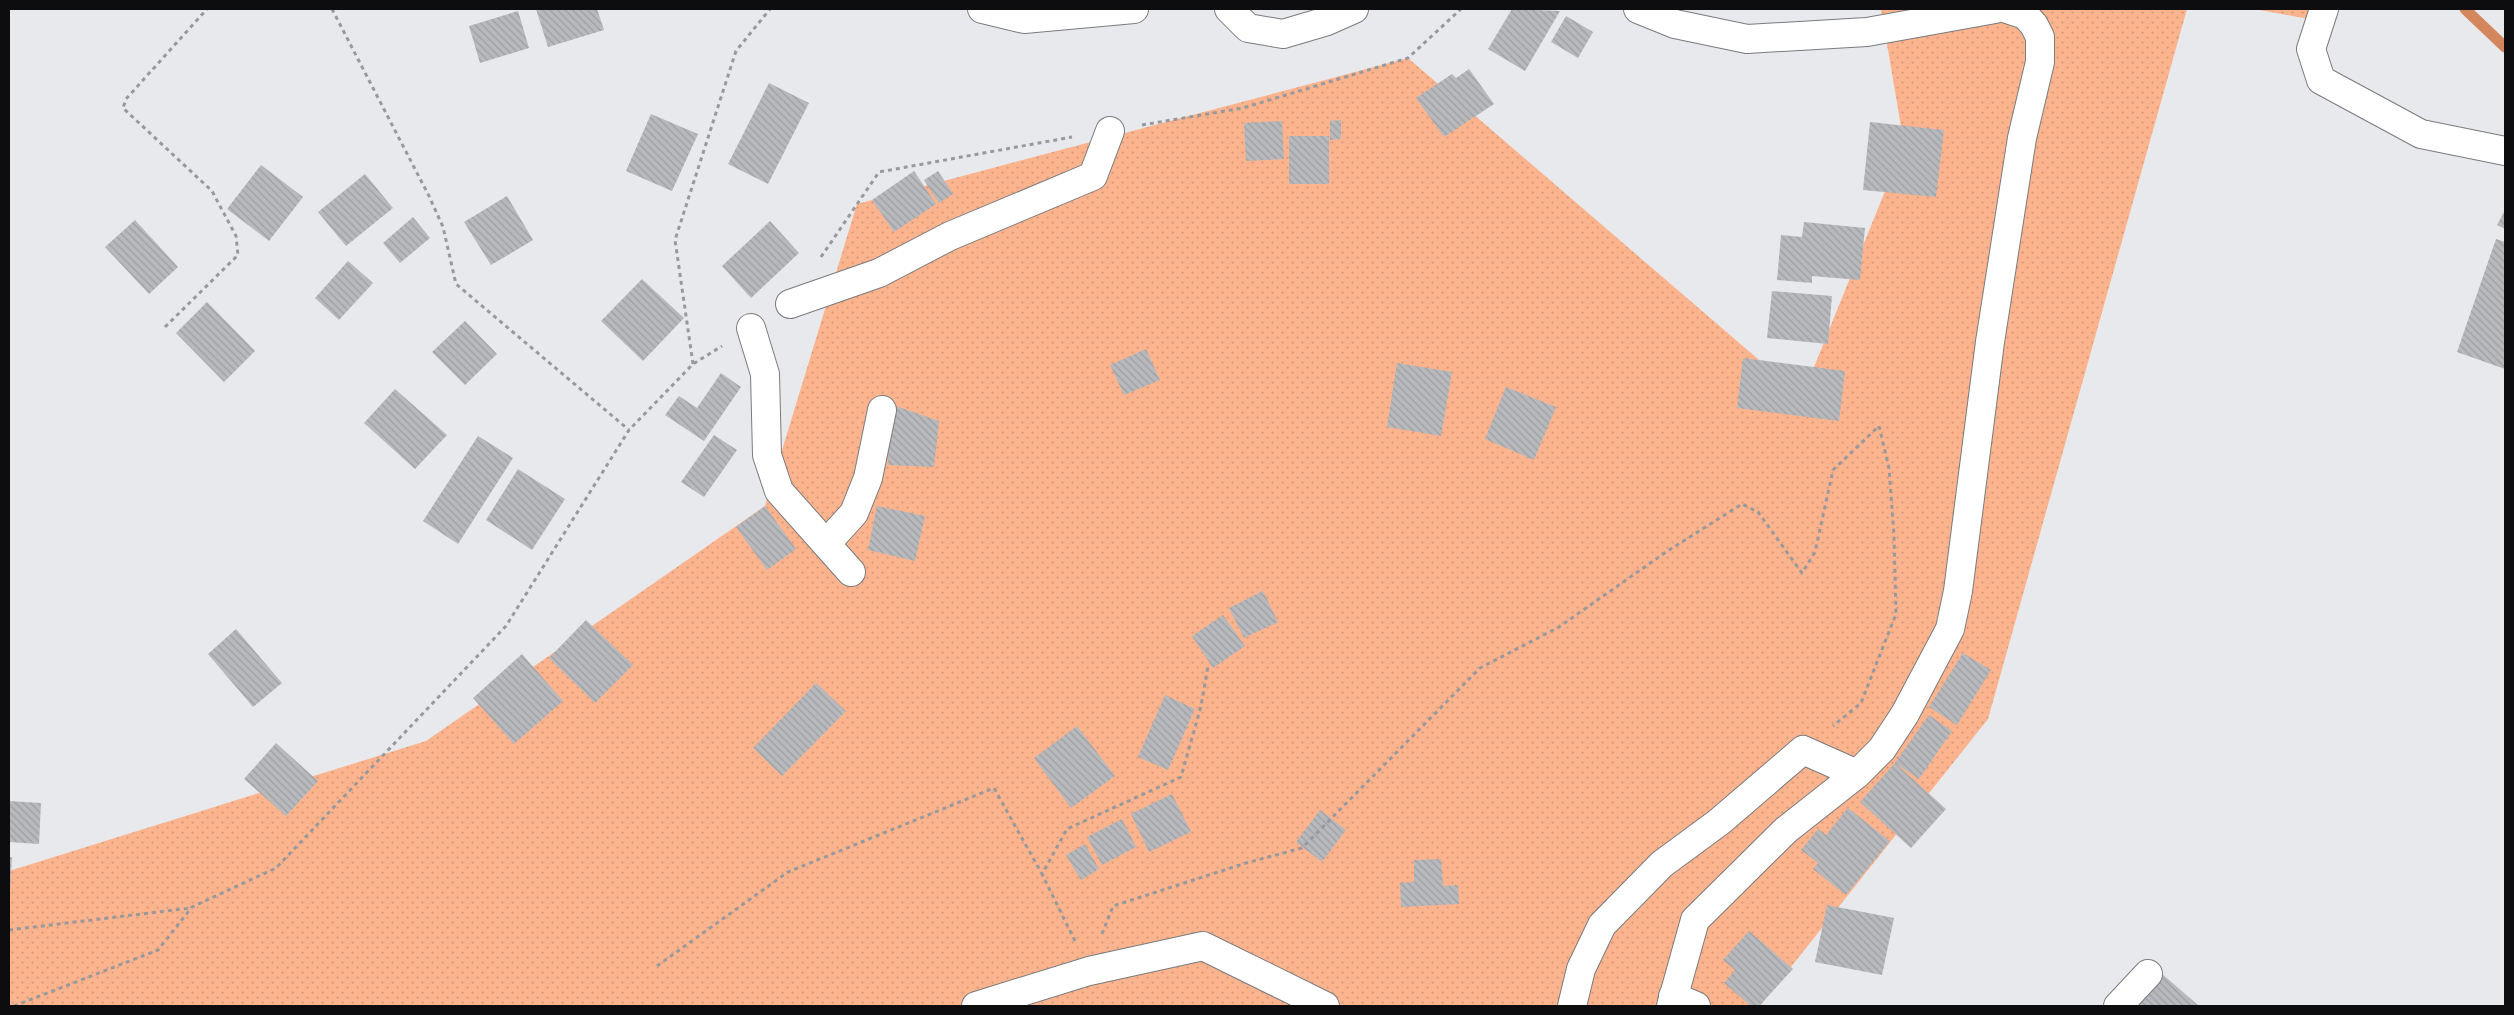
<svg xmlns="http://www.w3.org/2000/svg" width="2514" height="1015" font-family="'Varela Round',sans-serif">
  <defs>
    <pattern id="grass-dots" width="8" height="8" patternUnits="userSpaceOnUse" patternTransform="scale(1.25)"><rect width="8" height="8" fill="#fcb48e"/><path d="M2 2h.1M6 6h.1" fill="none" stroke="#d79a79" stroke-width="1.8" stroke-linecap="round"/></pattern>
    <pattern id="building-back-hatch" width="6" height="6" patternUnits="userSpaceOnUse" patternTransform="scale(1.25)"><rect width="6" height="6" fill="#b7b9bd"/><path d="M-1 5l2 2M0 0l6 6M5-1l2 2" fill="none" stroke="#9c9ea1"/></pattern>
  </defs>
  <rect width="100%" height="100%" fill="#e7e9ed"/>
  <path fill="url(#grass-dots)" d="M1881,9H2187L1988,719L1760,1006H9V871L426,741L765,506L857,204L1408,58L1802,397L1904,144Z
    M2254,9H2318L2320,21Z"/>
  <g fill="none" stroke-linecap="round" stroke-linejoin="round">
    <path stroke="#d4875d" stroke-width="11" d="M2465,9L2505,47"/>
  </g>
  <path fill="url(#building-back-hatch)" d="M536,9H597L604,30L548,47Z
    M1512,9L1560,11L1525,71L1488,49Z
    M518,11L529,48L480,63L469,26Z
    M1566,16L1593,32L1578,58L1551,42Z
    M1469,69L1494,104L1444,137L1416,98L1452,74L1456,78Z
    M769,83L809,103L768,184L728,164Z
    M651,114L698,134L672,191L626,171Z
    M1341,120V139L1330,140V121Z
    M1282,121L1284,159L1246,161L1244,123Z
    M1870,122L1944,130L1936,197L1863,190Z
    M1289,136H1329V184H1289Z
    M261,165L303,197L269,241L227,209Z
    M914,171L936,204L894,232L872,200Z
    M938,171L953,194L939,203L924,180Z
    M365,174L393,208L346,246L318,212Z
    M507,196L533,240L491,265L464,222Z
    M2505,210V229L2497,225Z
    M413,217L430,238L400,263L383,243Z
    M135,220L178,267L149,294L105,247Z
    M770,221L799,253L751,298L722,266Z
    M1804,222L1865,228L1860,280L1812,276V283L1777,280L1781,235L1802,237Z
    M2496,239L2505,242V369L2457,352Z
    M348,261L373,283L339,320L315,298Z
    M642,279L684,318L643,361L601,321Z
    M1772,291L1832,296L1828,344L1767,338Z
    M207,302L255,351L224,382L176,333Z
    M465,321L497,354L465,385L432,352Z
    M1146,349L1160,380L1124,395L1110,365Z
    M1743,358L1845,371L1839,421L1737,408Z
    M1397,363L1452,372L1441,436L1387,427Z
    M721,373L741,387L704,441L665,415L679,396L697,408Z
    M1506,387L1556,407L1534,460L1485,439Z
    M395,389L447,435L415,469L364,423Z
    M890,404L939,421L934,467L888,465Z
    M714,435L737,450L704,497L681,482Z
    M478,436L513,458L458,544L423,521Z
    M518,469L565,499L532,550L486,520Z
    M765,506L796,549L767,570L736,527Z
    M877,506L925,516L915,561L868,550Z
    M1263,591L1278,622L1244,638L1229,608Z
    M1223,615L1245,646L1213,668L1192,636Z
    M586,620L633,665L595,703L549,658Z
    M236,629L282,683L253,707L208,654Z
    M1963,653L1991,670L1957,725L1929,707Z
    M522,654L563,701L514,744L473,698Z
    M816,683L846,711L782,776L753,748Z
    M1165,695L1195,709L1168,770L1138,757Z
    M1929,715L1952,731L1919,779L1895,763Z
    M1077,726L1115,776L1071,808L1034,758Z
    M276,743L318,781L286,816L244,779Z
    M1895,763L1946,809L1911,848L1860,802Z
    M1172,794L1191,832L1149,852L1131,814Z
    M9,801L41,803L39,844L9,842Z
    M1848,808L1890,841L1846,895L1813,869L1818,863L1801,850L1818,829L1826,835Z
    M1320,810L1346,830L1322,862L1296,842Z
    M1122,819L1136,847L1102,865L1087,837Z
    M1085,844L1099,869L1081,880L1066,855Z
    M9,857H12L10,891H9Z
    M1441,859L1443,886L1458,885L1459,904L1401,907L1400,883L1414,882V860Z
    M1827,905L1894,918L1882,975L1815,962Z
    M1749,931L1793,969L1759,1006H1751L1724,983L1735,970L1723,960Z
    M2161,973L2199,1006H2132Z"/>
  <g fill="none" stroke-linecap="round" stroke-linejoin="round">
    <defs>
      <path id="minor" d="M982,9L1024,19L1134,9
        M1229,9L1248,28L1283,34L1327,21L1354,9
        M1638,9L1675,24L1747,39L1867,32L1995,9
        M2324,9L2311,49L2321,80L2421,134L2505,151
        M790,304L879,273L950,236L1093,176L1110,131
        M751,328L765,374L767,455L779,491L851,572
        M826,544L854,513L868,478L882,410
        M1673,996L1696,1006
        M976,1006L1089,971L1203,946L1325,1006
        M1572,1006L1581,969L1602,925L1662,864L1719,822L1803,750L1857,774
        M1671,1006L1695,920L1786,830L1857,774L1882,749L1905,714L1950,629L1958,591L1990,342L2022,138L2040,62V37L2034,25L2025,15L2007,9
        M2118,1006L2148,974"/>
    </defs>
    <use href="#minor" stroke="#7a7b7f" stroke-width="30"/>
    <path stroke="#98999d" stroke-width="3" stroke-dasharray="4 4" stroke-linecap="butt" d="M332,9L429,196L443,227L456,284L629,430
      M1142,125L1243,108L1408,58L1461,9
      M821,257L879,172L1072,137
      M165,327L238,255L236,236L212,191L123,108L126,99L207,9
      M693,364L675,240L736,51L770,9
      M9,930L191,908
      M1102,934L1113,906L1246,863L1302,848L1480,668L1559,627L1666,552L1742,504L1758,512L1802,573L1815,552L1833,470L1879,426L1889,468L1894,535L1896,614L1861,703L1833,726
      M1075,941L1042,874L1067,829L1181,777L1201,706L1208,666
      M657,966L788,872L994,788L1042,874
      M14,1006L158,950L192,907L276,868L506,626L629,430L693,364L722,346"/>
    <use href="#minor" stroke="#fff" stroke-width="28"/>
  </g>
  <rect width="2514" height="1015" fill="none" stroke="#0d0d0f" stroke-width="20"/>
</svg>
